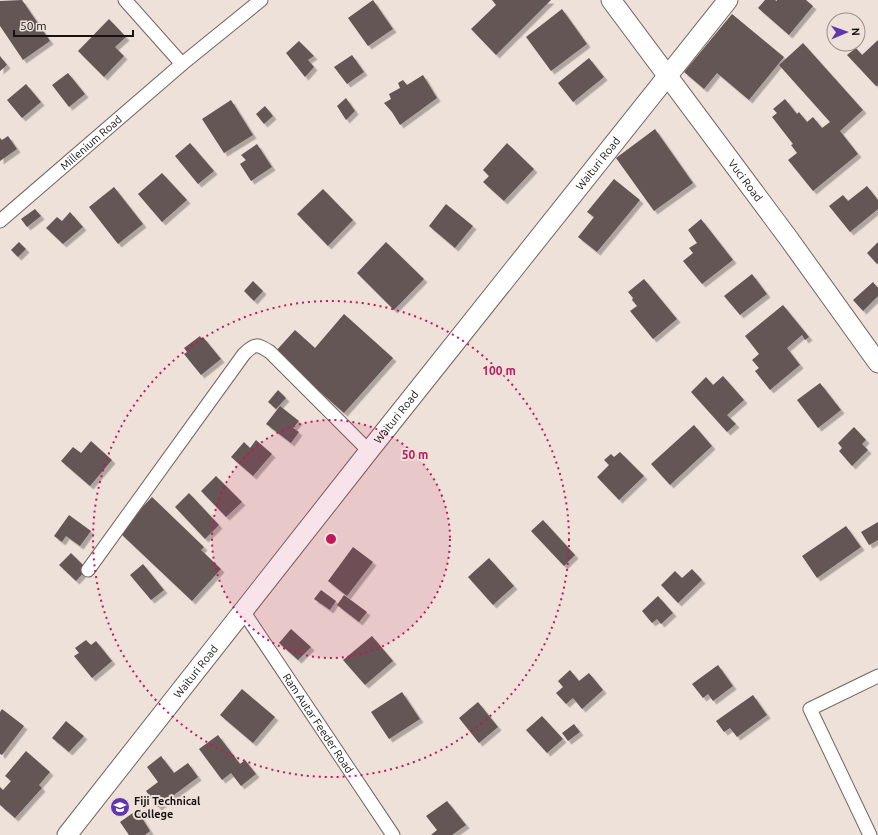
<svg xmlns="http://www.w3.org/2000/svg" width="878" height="835" font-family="Ubuntu,sans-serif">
  <defs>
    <filter id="shadow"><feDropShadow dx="3.5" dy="3.5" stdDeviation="0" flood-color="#0004"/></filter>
  </defs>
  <rect width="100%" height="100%" fill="#eee1da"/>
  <path fill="#635654" filter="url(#shadow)" d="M22,0L50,41L23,60L0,26V1Z
    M373,0L393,29L368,46L348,18Z
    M492,0H551L496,55L471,29L496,5Z
    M765,0H775L777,1V0H806L813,6L789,35L758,8Z
    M562,9L587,44L551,71L526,37Z
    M732,14L784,57L749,100L717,73L704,89L684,72Z
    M109,19L126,37L115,47L124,56L104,77L78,51Z
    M878,40V85L876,86L847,55L856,48L862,55Z
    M299,41L314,56L308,60L314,67L305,77L286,53Z
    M803,43L863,110L840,131L858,154L813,191L788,160L797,153L791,145L793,144L772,117L777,113L773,109L785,99L797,114L799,112L807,122L813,117L822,128L830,122L779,65Z
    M352,55L364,72L347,84L334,67Z
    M0,56L7,65L0,71Z
    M589,58L604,77L573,102L558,83Z
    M68,73L85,94L69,107L52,85Z
    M423,75L437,98L400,125L392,112L384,103L391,99L389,94L400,88L398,83L403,80L407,85Z
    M26,84L41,102L22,118L7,100Z
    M346,98L355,111L346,120L337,106Z
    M231,100L253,135L224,153L202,119Z
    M265,106L273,116L264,124L256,114Z
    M655,129L693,183L654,211L616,158Z
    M8,136L17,149L0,161V138L2,140Z
    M190,143L214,171L198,184L175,156Z
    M507,143L534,169L504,201L483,182L489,176L483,170Z
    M257,144L272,167L251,181L240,164L246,160L241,155Z
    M162,173L187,200L162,222L138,194Z
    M614,179L640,200L597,252L578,237L594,217L587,212Z
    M867,186L878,200V209L850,232L829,206L843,195L848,201Z
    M114,187L143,224L118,244L89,207Z
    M323,189L353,220L328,246L297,214Z
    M446,204L473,226L455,248L429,226Z
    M35,209L41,216L27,227L21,219Z
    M70,212L83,227L63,244L46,228L57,217L62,221Z
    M701,219L733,260L702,284L683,261L693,253L689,248L697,243L688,230Z
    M19,242L26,249L18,257L11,250Z
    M386,242L424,279L394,310L357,273Z
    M878,242V263L877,264L867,253Z
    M752,274L767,294L740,315L724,296Z
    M644,279L677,319L653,339L630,311L637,306L632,300L633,298L628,292Z
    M253,281L263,291L254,301L244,291Z
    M873,282L878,288V296L863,311L853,300Z
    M783,305L809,337L805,340L802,335L787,348L800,365L770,390L755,371L759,368L752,360L759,354L745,336Z
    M344,314L393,358L344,413L275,352L295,330L315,348Z
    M200,336L201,338L203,337L221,359L201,375L184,354L187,352L184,348Z
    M723,376L744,400L727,415L736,424L727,432L691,392L706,377L713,385Z
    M820,383L841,410L818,428L797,400Z
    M278,390L286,398L276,409L268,402Z
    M280,406L299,421L293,428L299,432L291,443L266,424Z
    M694,425L712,446L670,485L651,464Z
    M854,427L866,440L862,444L868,450L852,466L839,451L842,448L838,443Z
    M256,440L272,454L253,476L231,457L244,442L250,448Z
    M91,441L112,460L90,486L61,461L73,447L81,453Z
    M620,452L644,476L619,500L597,477L609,465L604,460L611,454L614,457Z
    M216,476L242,502L226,517L201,491Z
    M189,493L219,525L205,539L175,507Z
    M152,497L204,547L201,550L221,569L192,601L119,532Z
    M69,515L91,531L80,546L66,536L62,542L54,536Z
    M543,520L575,555L564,566L531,531Z
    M878,522V540L869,545L861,532Z
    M846,526L861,547L817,578L802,556Z
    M353,547L373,562L347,596L328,581Z
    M71,553L87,569L76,581L59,565Z
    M489,558L514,586L493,605L468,577Z
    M143,564L164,590L151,600L130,575Z
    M692,569L702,580L678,603L661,585L675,571L682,578Z
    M321,590L336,601L330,610L314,599Z
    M344,595L367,612L359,622L337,605Z
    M658,596L673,613L661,624L657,619L652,623L642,611Z
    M291,629L311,647L298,660L279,643Z
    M372,636L393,661L365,685L343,660Z
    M86,640L91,645L96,641L112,661L92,678L74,656L79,653L75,648Z
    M718,665L733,686L713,701L708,694L703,698L692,684Z
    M570,670L579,681L589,673L603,690L582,709L573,698L566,704L556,693L563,687L558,681Z
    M242,689L275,717L253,743L220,715Z
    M402,692L420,719L389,739L371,712Z
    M753,695L767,715L737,737L730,728L724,732L716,721Z
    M478,702L498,727L479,743L459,718Z
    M2,709L24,726L2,755L0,754V712Z
    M542,716L563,739L547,753L526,730Z
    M66,721L84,736L69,752L52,738Z
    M574,724L580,732L568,741L562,733Z
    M218,735L240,764L245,760L256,774L241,786L231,773L222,780L199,749Z
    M26,751L50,772L39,785L42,788L15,818L0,805V787L3,790L11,781L5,776Z
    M161,756L174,773L188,763L198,777L158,807L146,791L158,782L147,767Z
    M447,801L466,825L452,835H431L437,830L426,816Z
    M137,810L150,831L145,835H129L120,822Z"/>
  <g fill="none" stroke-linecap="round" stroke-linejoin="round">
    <defs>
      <g id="minor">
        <path d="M125,0L182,64"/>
        <path id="s1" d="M0,221L182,64L261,0"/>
        <path d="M88,570L244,354C255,343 257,344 270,352L369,451"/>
        <path id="s2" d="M243,611L393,835"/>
        <path d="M870,835L810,709L878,676"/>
      </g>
      <g id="secondary">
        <path id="s3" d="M611,0L789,239L878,363"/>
        <path id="s4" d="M67,835L369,451L728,0"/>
      </g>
    </defs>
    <use href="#minor" stroke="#71665f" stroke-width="15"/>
    <use href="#secondary" stroke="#71665f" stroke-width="21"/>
    <use href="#minor" stroke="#fff" stroke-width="13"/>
    <use href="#secondary" stroke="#fff" stroke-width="19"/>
  </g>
  <circle cx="331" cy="539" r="119" fill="#c2185b" fill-opacity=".12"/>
  <g fill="none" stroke="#c2185b" stroke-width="2" stroke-dasharray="2 4">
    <circle cx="331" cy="539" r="119"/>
    <circle cx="331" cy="539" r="238"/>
  </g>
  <defs>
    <symbol id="school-disc" viewBox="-11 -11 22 22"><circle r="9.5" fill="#6036ae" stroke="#eee1da"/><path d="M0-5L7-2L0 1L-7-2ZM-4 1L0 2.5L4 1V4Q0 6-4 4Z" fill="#fff"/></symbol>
  </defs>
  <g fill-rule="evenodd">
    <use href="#school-disc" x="109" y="796" width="22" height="22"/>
  </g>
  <g text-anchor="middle" stroke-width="4" stroke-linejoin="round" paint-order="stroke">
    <g font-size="11" fill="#161210" stroke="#eee1da">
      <text dy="4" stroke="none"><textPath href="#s1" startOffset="120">Millenium Road</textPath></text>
      <text dy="4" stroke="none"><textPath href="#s4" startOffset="856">Waituri Road</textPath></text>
      <text dy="4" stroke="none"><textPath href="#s3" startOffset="225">Vuci Road</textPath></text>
      <text dy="4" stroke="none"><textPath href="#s4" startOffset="532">Waituri Road</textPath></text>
      <text dy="4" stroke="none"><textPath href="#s4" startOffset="208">Waituri Road</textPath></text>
      <text dy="4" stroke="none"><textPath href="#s2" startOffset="135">Ram Autar Feeder Road</textPath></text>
    </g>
    <g font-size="11" font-weight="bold" fill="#161210" stroke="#eee1da" text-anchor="start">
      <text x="134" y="805">Fiji Technical<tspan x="134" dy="13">College</tspan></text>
    </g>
  </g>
  <circle cx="331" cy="539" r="6" fill="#c2185b" stroke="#eee1da" stroke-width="2"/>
  <g font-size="12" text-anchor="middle" font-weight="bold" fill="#c2185b" stroke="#eee1da" stroke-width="4" stroke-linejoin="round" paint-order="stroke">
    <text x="499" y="375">100 m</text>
    <text x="415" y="459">50 m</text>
  </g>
  <g transform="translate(846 32) rotate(88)"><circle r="19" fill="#eee1da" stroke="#988e89"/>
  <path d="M0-3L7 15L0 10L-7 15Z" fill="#6036ae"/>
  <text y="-6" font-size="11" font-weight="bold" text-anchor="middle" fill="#161210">N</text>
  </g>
  <path d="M14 30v6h119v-6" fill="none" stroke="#161210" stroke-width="2"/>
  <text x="20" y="30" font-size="12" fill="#161210" stroke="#eee1da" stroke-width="3" paint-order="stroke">50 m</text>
</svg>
